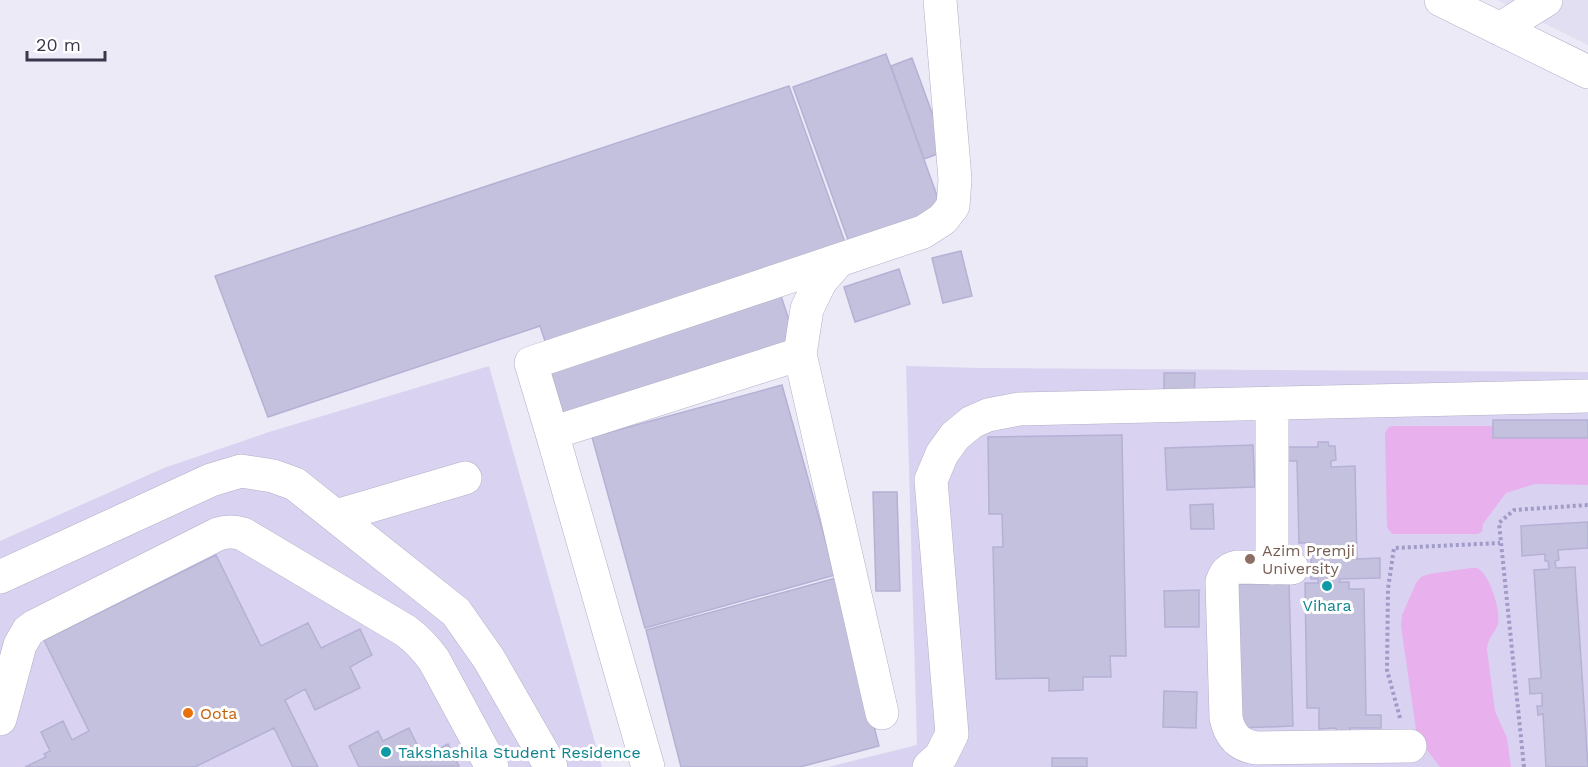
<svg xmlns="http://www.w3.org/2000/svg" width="1588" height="767" font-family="'Work Sans',sans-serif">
  <rect width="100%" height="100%" fill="#eceaf6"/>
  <path fill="#e2dff2" d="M1497,0H1588V45Z"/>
  <path fill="#d9d3f1" d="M489,366L602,767H0V541L164,468L269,432Z
    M906,366L983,368L1588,372V767H828L917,745Z"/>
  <path fill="#e9b0ee" d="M1392,426H1493L1494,438H1588V485L1535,484L1506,493L1483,524L1482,532L1477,534H1392L1387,527L1385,433L1389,427Z
    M1471,568C1475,568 1476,567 1480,570C1490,577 1501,611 1498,623C1496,633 1488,636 1487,649L1495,711L1507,738L1511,767H1440L1417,737L1416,730L1401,626L1402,615L1416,583L1421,577L1429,574Z"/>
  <path fill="#c3c1dd" stroke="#b4b1d5" stroke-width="1.5" d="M886,54L944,215L851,248L793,87Z
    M912,58L946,151L924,159L891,66Z
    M789,86L847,248L547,347L540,326L268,417L215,276Z
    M961,251L972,296L943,303L932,258Z
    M899,269L910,304L855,322L844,287Z
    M780,293L797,344L566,421L549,370Z
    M1164,373H1195L1194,400L1164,399Z
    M782,385L835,575L645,628L592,437Z
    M1493,420H1588V438H1493Z
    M1122,435L1126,656H1110L1111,677H1083V690L1049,691V678L996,679L993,547H1003L1002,514H989L988,437Z
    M1318,442H1328L1329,446H1335L1336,460L1331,461V467L1355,466L1357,559L1380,558V578L1340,579L1339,582H1349V589H1364L1366,715H1381V728H1350L1351,733L1337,734L1336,728L1319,729V708H1307L1305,583H1318V579H1311V543H1299L1297,461H1284V447H1318Z
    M1253,445L1255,487L1167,490L1165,448Z
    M873,492H897L900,591H876Z
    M1213,504L1214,529H1191L1190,505Z
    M1588,522V548L1558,550L1559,560L1555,561L1556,568L1575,567L1588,767H1546L1543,714L1538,715L1537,706H1542V693L1530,694L1529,679L1541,678L1534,570L1549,569L1548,561H1545V554L1522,556L1521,526Z
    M216,555L261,646L308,623L321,648L360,629L372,655L350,667L360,688L315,710L305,689L285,700L318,767H293L274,728L195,767H25L46,757L44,754L50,751L41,732L63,721L72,740L89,731L44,640Z
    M836,578L879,746L800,767H681L646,630Z
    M1289,583L1293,726L1241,728L1238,584Z
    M1199,590V627H1165L1164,591Z
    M1164,691L1197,692L1196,728L1163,727Z
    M409,728L423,757L448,744L459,766L359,767L349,746L378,731L383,741Z
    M1052,758H1087V767H1052Z"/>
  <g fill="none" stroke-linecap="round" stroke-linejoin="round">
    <defs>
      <path id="minor" d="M1441,0L1588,72
        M1500,29L1546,0
        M552,433L531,363L839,260
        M336,516L465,478
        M1272,568V403
        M1292,568L1237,567C1228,569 1225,573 1222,582L1226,718C1230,736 1239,746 1257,748L1410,746
        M0,577L211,480L241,471L273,476L295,484L456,612L489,659L551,767
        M882,713L800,354L807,309L820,282L839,260L923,232L943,219L953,206L955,179L940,0
        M0,719L20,645L28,631L35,626L218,534C227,531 234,531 243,534L406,631C418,640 426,649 434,660L492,767
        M648,767L552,433L800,354
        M929,767L941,756L952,734L931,480L942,454L955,436L972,422L988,415L1019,409L1588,396"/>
    </defs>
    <use href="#minor" stroke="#b2aec6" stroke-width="34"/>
    <path stroke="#a09bc7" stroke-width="4" stroke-dasharray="3 3" stroke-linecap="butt" d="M1400,718L1387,670L1388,589L1394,548L1500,543
      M1524,767L1499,523L1514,510L1588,505"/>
    <use href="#minor" stroke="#fff" stroke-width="33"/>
  </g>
  <circle fill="#8d6e63" stroke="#fff" stroke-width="2" cx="1250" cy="559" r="6"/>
  <g fill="#0f9aa8" stroke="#fff" stroke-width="2">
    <circle cx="1327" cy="586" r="6"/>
    <circle cx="386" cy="752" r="6"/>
  </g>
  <circle fill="#e8710a" stroke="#fff" stroke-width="2" cx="188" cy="713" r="6"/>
  <g text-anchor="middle" stroke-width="6" stroke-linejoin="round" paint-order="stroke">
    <g font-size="16" fill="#785e54" stroke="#fff" text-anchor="start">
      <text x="1262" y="556">Azim Premji<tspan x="1262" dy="18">University</tspan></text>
    </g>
    <g font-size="16" fill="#0d838f" stroke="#fff">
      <text x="1327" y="611">Vihara</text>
      <text x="398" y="758" text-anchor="start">Takshashila Student Residence</text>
    </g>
    <g font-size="16" fill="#c56008" stroke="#fff" text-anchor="start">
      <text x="200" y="719">Oota</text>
    </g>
  </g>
  <path d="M27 51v9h78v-9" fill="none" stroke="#39374c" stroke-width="3"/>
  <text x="36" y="51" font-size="18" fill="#39374c" stroke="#ffffff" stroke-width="4.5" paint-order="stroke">20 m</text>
</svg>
